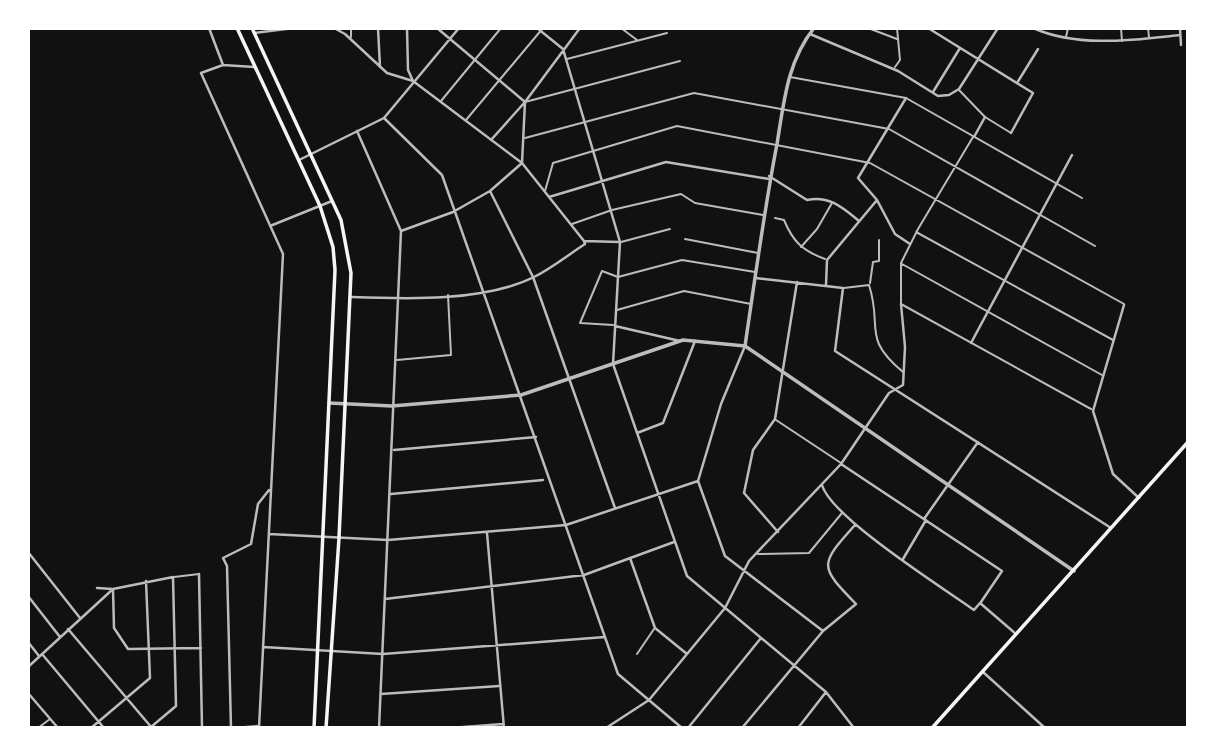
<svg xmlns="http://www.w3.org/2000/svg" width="1216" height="756" font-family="'Fira Sans',sans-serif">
  <rect width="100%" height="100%" fill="#111"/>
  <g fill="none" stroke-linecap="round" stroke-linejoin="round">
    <path stroke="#bcbcbc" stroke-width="2" d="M351,28V37
      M621,28L637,40
      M868,28L897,39
      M1121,28L1122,41
      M1148,28L1149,37
      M1066,37L1068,28
      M567,59L667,33
      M895,67L900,60L897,28
      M790,77L906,98L1082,198
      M959,90L985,117L1011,133
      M441,101L501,28
      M525,102L680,61
      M466,120L543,28
      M973,137L918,229L901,263V304L1091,409
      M525,138L694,93L889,129L1095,246
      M545,191L553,163L677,126L870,163L1124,304
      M775,218L784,220C793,242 803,251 825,259
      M572,224L612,210L681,194L695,203L763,215
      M916,232L1113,340
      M685,239L758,253
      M621,242L670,229
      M801,247L817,229L832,203
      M902,264L1102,375
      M870,283L873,262L879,261V240
      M844,288L869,285C883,328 861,337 903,372
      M617,310L684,291L751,304
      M613,325L580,323L602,271L618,277L682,260L755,272
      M397,360L451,355L448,295
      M776,420L841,463
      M758,554L809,553L842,513
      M174,577L199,574
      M637,654L654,629
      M38,728L50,719"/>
    <path stroke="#bcbcbc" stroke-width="2.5" d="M209,28L223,65L201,73L283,254L259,728
      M316,28H334L345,34L387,73L413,81L522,163L584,241
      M378,28L380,67
      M407,28L408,70L413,81
      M537,28L563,49L620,242L613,364L687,576L826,692L854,728
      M928,28L1033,93L1011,133
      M1033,28C1078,48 1133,40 1180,35
      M1180,28L1181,45
      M254,33L294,28
      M810,34L898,71L938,96L949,95L959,89L998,28
      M223,65L254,67
      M1017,83L1038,49
      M933,92L960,48
      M384,118L442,175L618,674L682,728
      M357,131L401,231L379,728
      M974,137L985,117
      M491,140L525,102L580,28
      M299,160L384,118L459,28
      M769,176L807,200C829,195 843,208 859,221
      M490,191L533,277L615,508
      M549,197L666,162L769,179
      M877,200L895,234L910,244
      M270,226L332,201
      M401,231L453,212L490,191L522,163L525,102L437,28
      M755,278L843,288L835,351L1111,528
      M826,285L827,260L877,200L858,178L906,98
      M351,297C406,299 484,302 534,277C552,268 568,255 585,244L584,241L619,242
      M1124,305L1093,411L1113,474L1139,498
      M615,326L680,341
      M971,343L1072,155
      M745,346L721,404L698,481L725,556L823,631
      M637,433L663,423L695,341
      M394,450L536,437
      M841,464L1002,571L981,602
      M822,485C831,517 940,586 971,608L974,610L980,603L1016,634
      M391,494L543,480
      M924,519L978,442
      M778,532L744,493L753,450L775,419L797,282
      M487,533L504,728
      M269,534L388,540L566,525L698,481
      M28,552L80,618
      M630,558L655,628L687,654
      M903,559L926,520
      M199,574L202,728
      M97,588L113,589L114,628L128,649L201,648
      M28,596L60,637
      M385,599L584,575L674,542
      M68,629L152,728
      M28,642L39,656
      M263,647L383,654L605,637
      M42,654L104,728
      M28,667L113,589L173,577L176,706L151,727
      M983,672L1045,728
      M28,693L58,728
      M381,694L499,686
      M91,728L150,678L146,581
      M231,728L227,566L223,558L251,544L258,504L269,490
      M234,728L258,726
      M450,728L503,724
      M606,728L649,700L725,608L749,561L841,464L889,393L903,385L905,347L901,304
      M688,728L761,638
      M742,728L823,631L856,604C819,566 819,565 855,525
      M798,728L826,692"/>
    <path stroke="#bcbcbc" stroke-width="3.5" d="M814,28C787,62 784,102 777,144C764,211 755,279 745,346L1074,571
      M329,403L392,406L521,395L683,340L745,346"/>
    <path stroke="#f5f5f5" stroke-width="3.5" d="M237,28L320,206L333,247L335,270L314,728
      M252,28L341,220L351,273L339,538L326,728
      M932,728L1188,442"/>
  </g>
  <rect width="1216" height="756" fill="none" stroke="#ffffff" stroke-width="60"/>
</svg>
